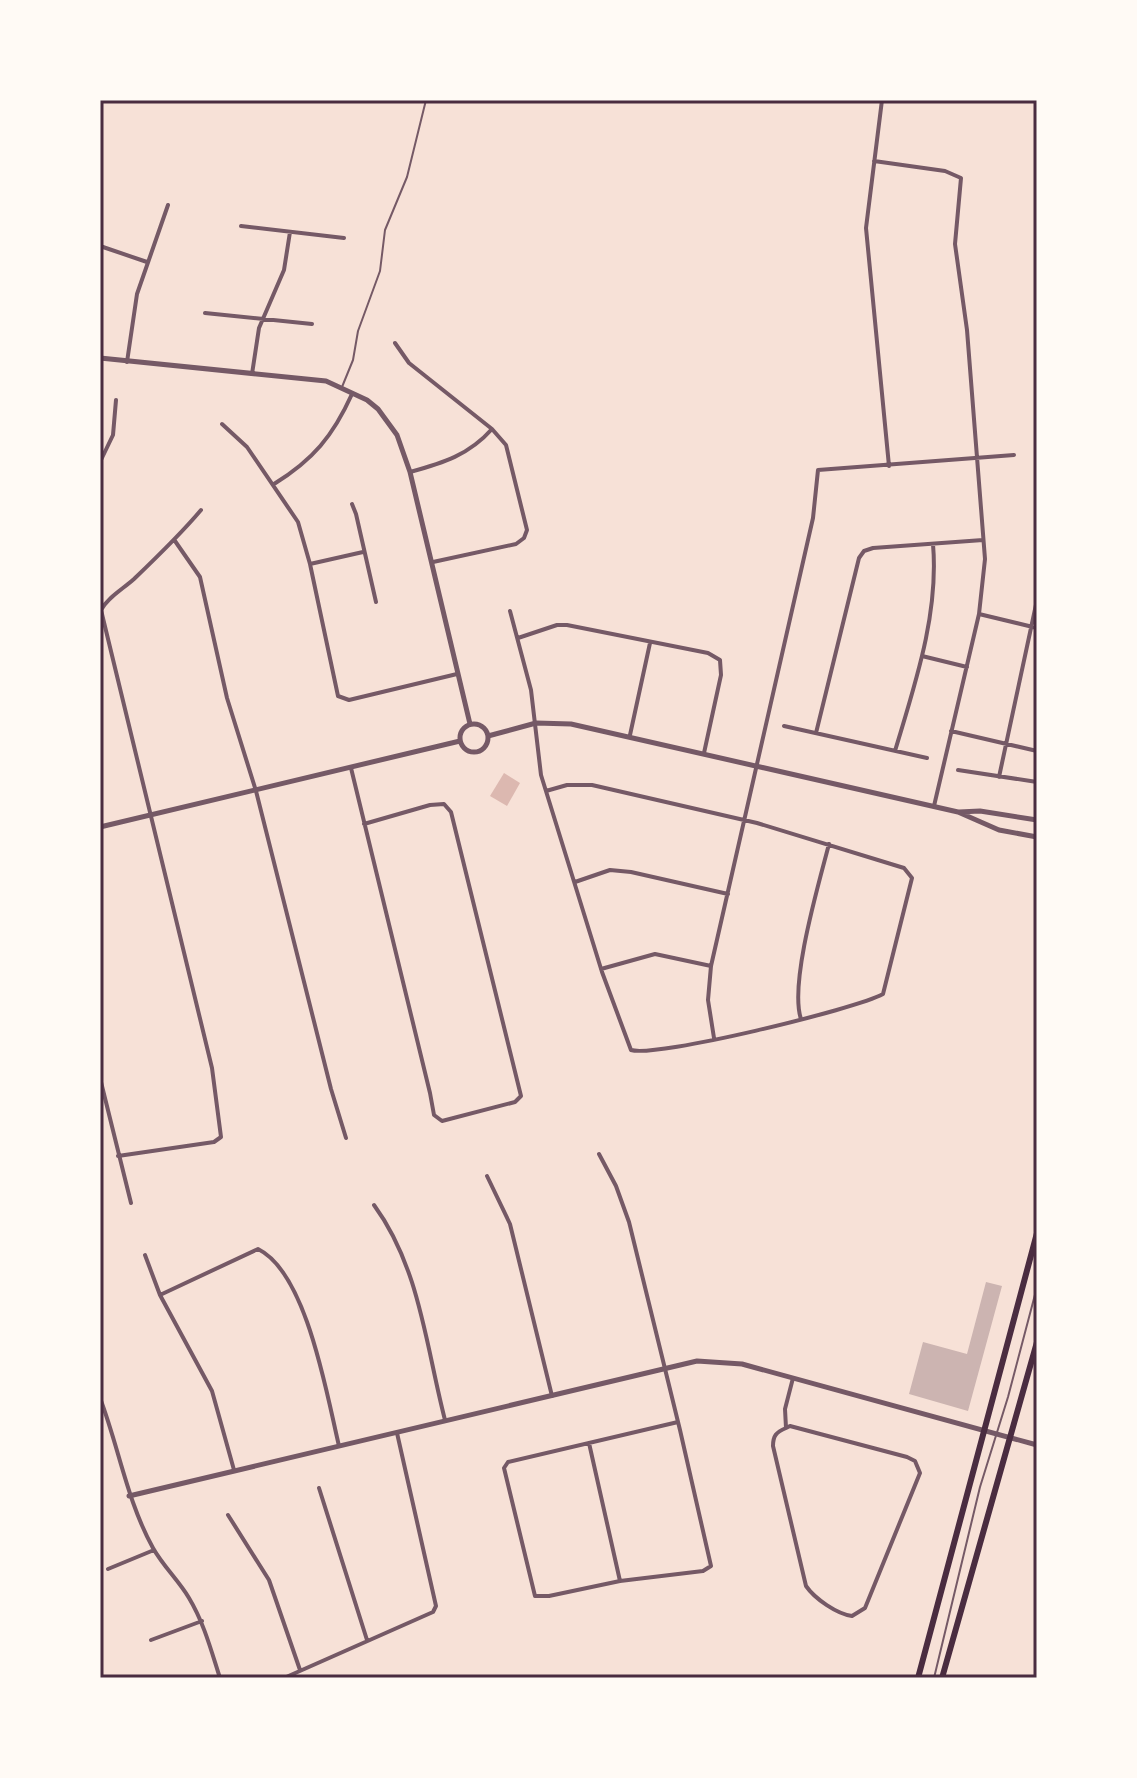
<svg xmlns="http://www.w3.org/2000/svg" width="1137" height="1778" font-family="'Public Sans',sans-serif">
  <rect width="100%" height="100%" fill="#f7e1d7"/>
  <path fill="#dcb8b0" d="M504,773L520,783L507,806L490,796Z"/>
  <path fill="#ccb4b1" d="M986,1282L1002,1286L968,1411L909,1394L923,1342L967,1354Z"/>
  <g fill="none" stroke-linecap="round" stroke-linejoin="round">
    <path stroke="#755966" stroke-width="2" d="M342,387L353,360L358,331L380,271L385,230L407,177L426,100
      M934,1678L980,1487L1008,1397L1037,1287"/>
    <path stroke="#755966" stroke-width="4" d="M882,100L866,228L889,466
      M874,161L945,171L961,178L955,244L967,330L985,559L979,614L934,806
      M241,226L344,238
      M100,246L147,262
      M205,313L312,324
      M395,343L409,363L492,429L506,445L527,530L524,538L516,544L433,562
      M127,362L137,294L168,205
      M252,374L259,328L284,270L290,232
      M222,424L247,447L298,522L310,564L338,696L349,700L457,674
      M100,462L113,435L116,400
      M410,472C443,463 469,455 492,429
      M274,484C313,460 333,436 352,394
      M352,504L356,514L376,602
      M175,541L200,577L227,698L256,791L331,1089L346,1138
      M310,564L363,552
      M510,611L531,690L541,775L602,972L631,1050C656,1058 856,1009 883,994L912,878L904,868L757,823L592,785H567L546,791
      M979,614L1037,628
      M518,638L557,625H567L708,653L720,660L721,675L704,753
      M922,656L967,667
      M784,726L927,758
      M951,731L1037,751
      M816,733L859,558L864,551L873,548L983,540
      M630,735L650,643
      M895,751C915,684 939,614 933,544
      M351,768L430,1093L434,1115L442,1121L515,1102L521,1096L451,812L444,804L430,805L364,824
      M958,770L1037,782
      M999,777L1037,600
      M575,882L610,870L631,872L728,894
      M601,969L655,954L711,966
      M801,1019C789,984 819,883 829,844
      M714,1038L708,1000L711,966L813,518L818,470L1014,455
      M100,1078L131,1203
      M599,1154L616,1186L629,1222L680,1430L711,1566L703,1571L620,1581L549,1596H535L504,1468L508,1462L678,1422
      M118,1156L214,1142L221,1137L212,1068L101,610C108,597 123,589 134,579C157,557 180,535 201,510
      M487,1176L510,1224L552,1396
      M374,1205C420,1268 426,1347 445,1420
      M145,1255L160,1295L212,1391L234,1470
      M160,1295L258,1249C307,1273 327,1396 339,1446
      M100,1398C119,1448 127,1501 153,1548C163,1566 179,1581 189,1598C204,1623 211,1650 220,1678
      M786,1428C776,1432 773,1436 773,1446L806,1586C815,1599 837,1614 852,1616L865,1608L920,1473L915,1461L907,1457L790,1426L786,1428L785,1409L793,1378
      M589,1443L620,1581
      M319,1488L367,1640
      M228,1515L269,1580L300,1670
      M108,1569L154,1550
      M151,1640L202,1621
      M284,1678L433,1612L436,1606L397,1433"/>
    <path stroke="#755966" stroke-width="5" d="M100,358L326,381L367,400L378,409L397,435L410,472L470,724
      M460 738a14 14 0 1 1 28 0a14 14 0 1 1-28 0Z
      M488,736L536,723L571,724L958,812L999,830L1037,837
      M959,812L980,811L1037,820
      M100,827L460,741
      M129,1496L697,1361L742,1364L1037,1445"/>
    <path stroke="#4a2c40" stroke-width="6" d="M918,1678L1037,1233
      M942,1678L1037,1342"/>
    <path stroke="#4a2c40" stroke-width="6" d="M673,1678H683"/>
  </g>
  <rect width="1137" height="1778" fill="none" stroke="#fffaf5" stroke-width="204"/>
  <rect x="102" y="102" width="933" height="1574" fill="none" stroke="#4a2c40" stroke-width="3"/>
</svg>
